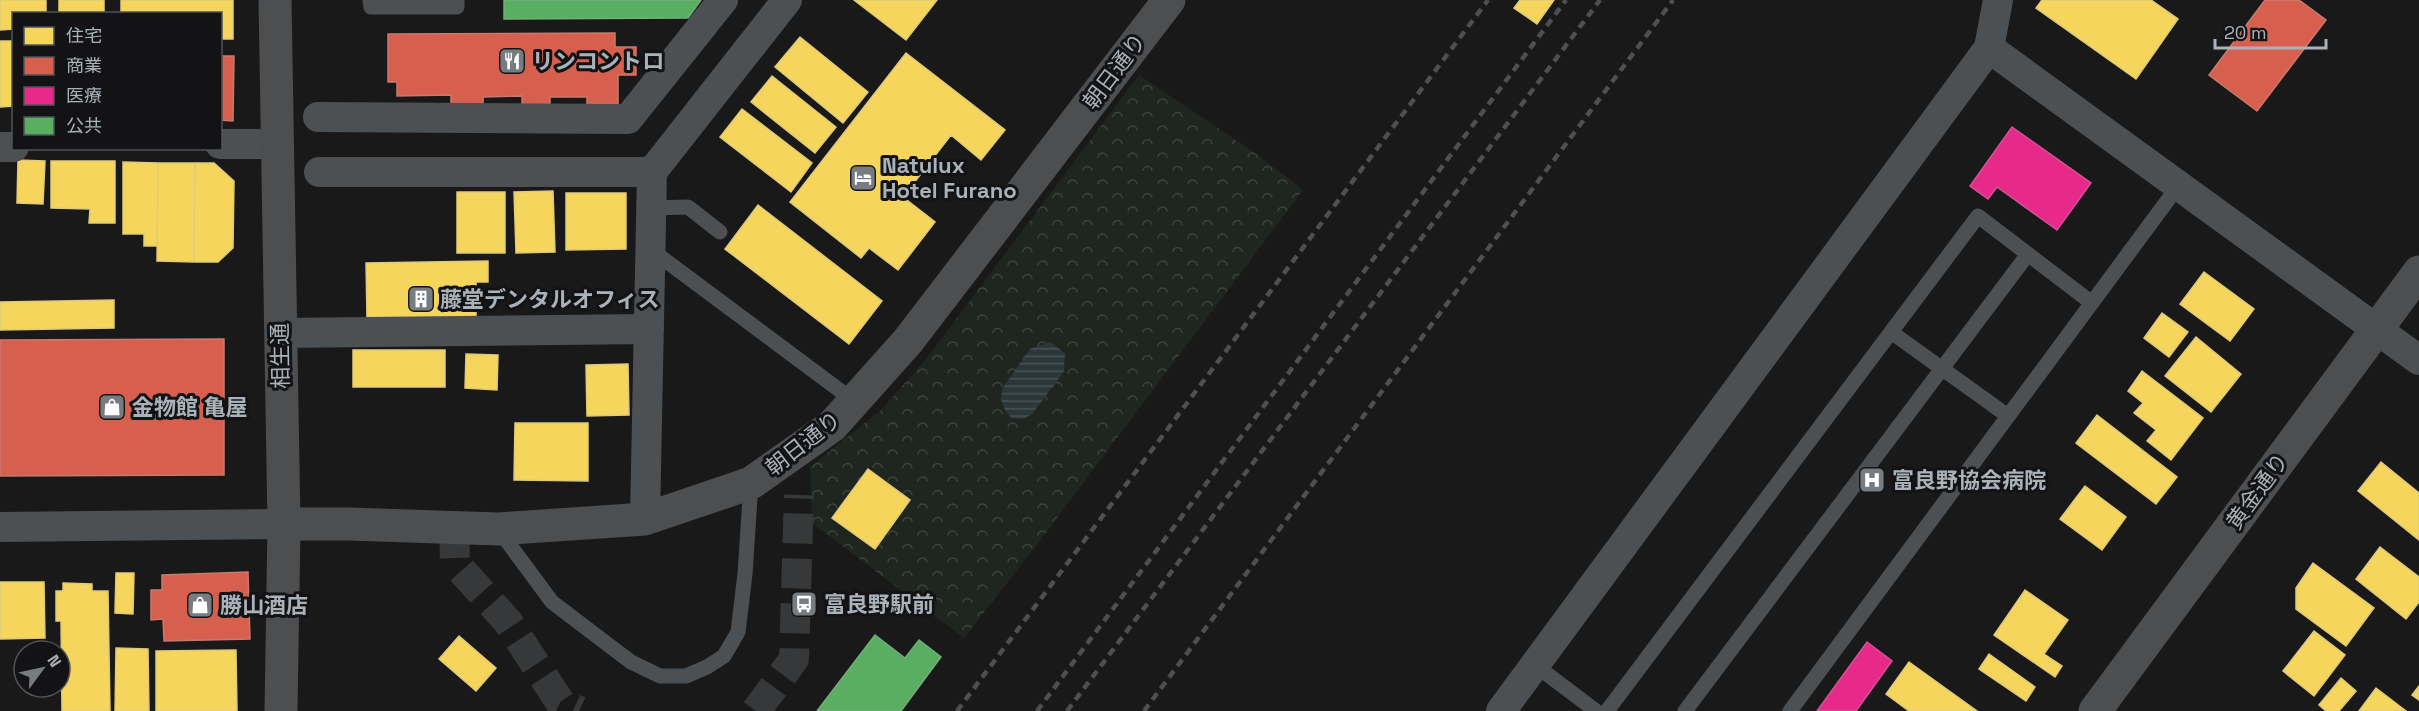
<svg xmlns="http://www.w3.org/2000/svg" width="2419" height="711" font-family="'Space Grotesk','Noto Sans JP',sans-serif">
  <defs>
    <pattern id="park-crowns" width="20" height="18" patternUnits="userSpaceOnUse" patternTransform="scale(1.5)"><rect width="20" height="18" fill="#1f261f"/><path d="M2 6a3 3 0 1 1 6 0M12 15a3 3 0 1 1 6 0" fill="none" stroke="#3d433d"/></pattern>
    <pattern id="water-rules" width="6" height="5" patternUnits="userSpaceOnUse" patternTransform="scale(1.5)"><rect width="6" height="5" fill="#2c373b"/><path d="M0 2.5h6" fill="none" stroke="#485255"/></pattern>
  </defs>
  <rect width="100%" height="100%" fill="#191919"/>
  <path fill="url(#park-crowns)" d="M1139,75L1258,155L1303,190L1039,542L964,638L812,523L810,467L881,410L927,358Z"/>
  <path fill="url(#water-rules)" d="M1050,342L1065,353L1064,371L1033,413L1024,419L1011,418L1005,410L1001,400L1002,389L1030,349Z"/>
  <path fill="#f6d55c" stroke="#dfca78" stroke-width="1.5" d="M0,0H46V14H14V29L0,30Z
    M59,0H104V14H59Z
    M121,0H233V39H220V14H121Z
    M854,0H937L906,40Z
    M1520,0H1554L1537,24L1514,8Z
    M2042,0H2151L2178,19L2136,79L2036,8Z
    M800,37L868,92L843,123L775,67Z
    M0,41H14V106L0,107Z
    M906,53L1005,130L981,160L951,135L903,197L935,222L898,270L869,248L861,258L790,202Z
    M772,76L836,127L815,153L751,102Z
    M742,109L812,163L791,192L720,137Z
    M18,160L45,161L43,204L17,203Z
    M51,161H115V223H89L90,209L51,208Z
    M123,162L158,163L157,246H144V234H123Z
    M158,163H195L194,262L157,261Z
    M195,163H214L234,181L233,248L218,262H194Z
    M553,191L555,252L516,253L514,192Z
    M457,192H505V253H457Z
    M566,193H626V249L566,250Z
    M758,205L882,301L849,344L725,249Z
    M488,261V282H476V316L367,317L366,263Z
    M2204,272L2254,309L2230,341L2180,304Z
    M114,300V328L0,330V302Z
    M2162,313L2188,332L2169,357L2144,338Z
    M2196,337L2241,374L2211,412L2165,376Z
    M353,350H445V387H353Z
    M466,354L498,355L497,390L465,388Z
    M628,364L629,415L587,416L586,365Z
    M2142,371L2203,418L2171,460L2147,441L2156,430L2134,413L2143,403L2128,391Z
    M2097,415L2177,477L2156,504L2076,443Z
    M515,423H588V481L514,480Z
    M2381,462L2419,493V540L2358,491Z
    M868,469L910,500L875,549L832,518Z
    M2085,486L2126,517L2102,550L2060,519Z
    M2380,547L2419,577V602L2406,619L2356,579Z
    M2313,563L2374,608L2346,646L2296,609V588Z
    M116,573H134L133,614L115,613Z
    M0,582H44L45,638L0,639Z
    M63,583L92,584V591H108L110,711H62L61,621H56V591H63Z
    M2025,590L2068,620L2044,654L2062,666L2055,677L1994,635Z
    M2314,631L2345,655L2314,696L2283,671Z
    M459,636L496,668L476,691L439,659Z
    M116,648L148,649L149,711H115Z
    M236,650L237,711H156V651Z
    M1989,654L2035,687L2026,701L1979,669Z
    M1909,662L1977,711H1909L1886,694Z
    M2341,678L2356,691L2339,711H2326L2319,705Z
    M2419,686V700L2412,695Z
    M2376,688L2406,711H2359Z"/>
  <path fill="#d6604d" stroke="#c9796d" stroke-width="1.5" d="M2265,0H2299L2326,20L2257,111L2209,75Z
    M615,33V47H636V75H618V104H587V97H550V104H522V96L483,97V105H451V95L397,96V82H388V34Z
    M220,56H234L233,121L220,120Z
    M224,339V475L0,476V340Z
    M248,572L250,639L164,641L163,619L151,620V590H162V575Z"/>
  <path fill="#e7298a" stroke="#d55298" stroke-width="1.5" d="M2012,127L2091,183L2057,230L1997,187L1988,199L1970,186Z
    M1867,642L1892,661L1856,711H1817Z"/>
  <path fill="#5aae61" stroke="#72af7b" stroke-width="1.5" d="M504,0H701L688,18L504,19Z
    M875,635L905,658L919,640L941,657L901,711H817Z"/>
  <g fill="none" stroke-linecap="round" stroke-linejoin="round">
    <path stroke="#363839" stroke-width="30" stroke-dasharray="30 15" stroke-linecap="butt" d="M454,528L455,563L508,622L560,702L579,711
      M756,711L794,659L799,495"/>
    <path stroke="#4d5052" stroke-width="15" d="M370,0L371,7H457V0
      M651,208L688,207L720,232
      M650,249L854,401
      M1891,332L2008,416
      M498,529L552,602L631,662L660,676H686L707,667L724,656L738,632L745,574L751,483
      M1535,665L1596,711
      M1607,711L1978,216L2092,303
      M1685,711L2028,254
      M1790,711L2179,185"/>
    <path stroke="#4d5052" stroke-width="30" d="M1989,48L2419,360
      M318,117L628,119L723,0
      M220,144H276
      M0,147H14
      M319,172H652
      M280,333L649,329
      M645,519L652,172L787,0
      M0,527L284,524
      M1501,711L1989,48L1998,0"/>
    <path stroke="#4c4e50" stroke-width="33" d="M275,0L284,524L281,711
      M284,524H349L498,529L645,519L751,483L832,426L908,341L1169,0
      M2095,711L2419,272"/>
    <path stroke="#4d4f50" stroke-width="4.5" stroke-dasharray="8 6" stroke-linecap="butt" d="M957,711L1488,0
      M1037,711L1566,0
      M1067,711L1600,0
      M1144,711L1673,0"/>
  </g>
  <defs>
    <symbol id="restaurant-square" viewBox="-11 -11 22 22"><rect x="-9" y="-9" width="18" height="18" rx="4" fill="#777c81" stroke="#131315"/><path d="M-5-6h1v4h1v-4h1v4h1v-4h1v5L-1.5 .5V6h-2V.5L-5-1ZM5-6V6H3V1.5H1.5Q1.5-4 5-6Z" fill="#fff"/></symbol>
    <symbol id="hotel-square" viewBox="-11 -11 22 22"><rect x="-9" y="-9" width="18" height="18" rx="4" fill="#777c81" stroke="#131315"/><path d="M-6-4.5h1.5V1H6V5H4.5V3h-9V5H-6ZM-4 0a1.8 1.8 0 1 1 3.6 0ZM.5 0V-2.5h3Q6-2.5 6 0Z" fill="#fff"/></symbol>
    <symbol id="building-square" viewBox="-11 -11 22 22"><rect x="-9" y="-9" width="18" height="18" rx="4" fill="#777c81" stroke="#131315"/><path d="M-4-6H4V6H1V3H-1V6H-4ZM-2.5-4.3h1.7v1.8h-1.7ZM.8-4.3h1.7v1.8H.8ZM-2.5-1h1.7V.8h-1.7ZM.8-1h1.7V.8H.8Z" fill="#fff"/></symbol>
    <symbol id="shop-square" viewBox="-11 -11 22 22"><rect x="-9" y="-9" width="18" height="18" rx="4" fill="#777c81" stroke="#131315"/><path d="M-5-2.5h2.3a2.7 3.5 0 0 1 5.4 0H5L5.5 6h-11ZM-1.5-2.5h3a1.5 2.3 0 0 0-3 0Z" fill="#fff"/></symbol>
    <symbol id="hospital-square" viewBox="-11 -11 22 22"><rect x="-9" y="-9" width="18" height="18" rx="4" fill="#777c81" stroke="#131315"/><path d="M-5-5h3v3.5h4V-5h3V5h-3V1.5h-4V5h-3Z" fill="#fff"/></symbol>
    <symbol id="bus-square" viewBox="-11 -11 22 22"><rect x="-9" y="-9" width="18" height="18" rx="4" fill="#777c81" stroke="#131315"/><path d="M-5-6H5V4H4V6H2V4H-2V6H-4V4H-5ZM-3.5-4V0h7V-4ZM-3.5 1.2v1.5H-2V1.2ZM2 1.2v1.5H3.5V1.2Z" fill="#fff"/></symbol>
  </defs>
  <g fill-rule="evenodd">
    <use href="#restaurant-square" x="497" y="46" width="30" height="30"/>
    <use href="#hotel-square" x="848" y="163" width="30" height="30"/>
    <use href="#building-square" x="406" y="284" width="30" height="30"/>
    <use href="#shop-square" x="97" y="392" width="30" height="30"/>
    <use href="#hospital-square" x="1857" y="465" width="30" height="30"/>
    <use href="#bus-square" x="789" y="589" width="30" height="30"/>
    <use href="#shop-square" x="185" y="590" width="30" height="30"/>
  </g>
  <g text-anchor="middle" stroke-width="6" stroke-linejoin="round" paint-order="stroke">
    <g font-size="22" font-weight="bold" fill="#aab2b9" stroke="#131315" text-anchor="start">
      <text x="532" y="69">リンコントロ</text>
      <text x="882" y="173">Natulux<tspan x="882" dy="25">Hotel Furano</tspan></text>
      <text x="440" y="307">藤堂デンタルオフィス</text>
      <text x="132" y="415">金物館 亀屋</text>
      <text x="1892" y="488">富良野協会病院</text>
      <text x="824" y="612">富良野駅前</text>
      <text x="220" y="613">勝山酒店</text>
    </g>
    <g font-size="22" fill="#aab2b9" stroke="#131315">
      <text transform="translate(1114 71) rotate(-53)" y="8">朝日通り</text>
      <text transform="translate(280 356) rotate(-91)" y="8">相生通</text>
      <text transform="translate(803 443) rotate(-38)" y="8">朝日通り</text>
      <text transform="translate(2257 491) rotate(-54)" y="8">黄金通り</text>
    </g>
  </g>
  <rect x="12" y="12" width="210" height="138" fill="#131315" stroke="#4f5357" stroke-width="1.5"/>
  <rect x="24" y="27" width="30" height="18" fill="#f6d55c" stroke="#4f5357" stroke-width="1.5"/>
  <text x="66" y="42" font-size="18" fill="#aab2b9">住宅</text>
  <rect x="24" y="57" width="30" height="18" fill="#d6604d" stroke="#4f5357" stroke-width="1.5"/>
  <text x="66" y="72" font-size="18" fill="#aab2b9">商業</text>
  <rect x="24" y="87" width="30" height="18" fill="#e7298a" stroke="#4f5357" stroke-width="1.5"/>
  <text x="66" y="102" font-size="18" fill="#aab2b9">医療</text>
  <rect x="24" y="117" width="30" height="18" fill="#5aae61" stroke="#4f5357" stroke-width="1.5"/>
  <text x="66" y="132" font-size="18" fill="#aab2b9">公共</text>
  <g transform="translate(42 669) rotate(57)"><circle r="28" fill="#131315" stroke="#4f5357" stroke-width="1.5"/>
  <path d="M0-4.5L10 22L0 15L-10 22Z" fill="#777c81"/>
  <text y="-9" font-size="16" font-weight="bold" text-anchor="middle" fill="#aab2b9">N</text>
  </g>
  <path d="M2215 39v9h111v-9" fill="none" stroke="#aab2b9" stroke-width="3"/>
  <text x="2224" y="39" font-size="18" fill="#aab2b9" stroke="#131315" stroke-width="4.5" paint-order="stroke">20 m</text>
</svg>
